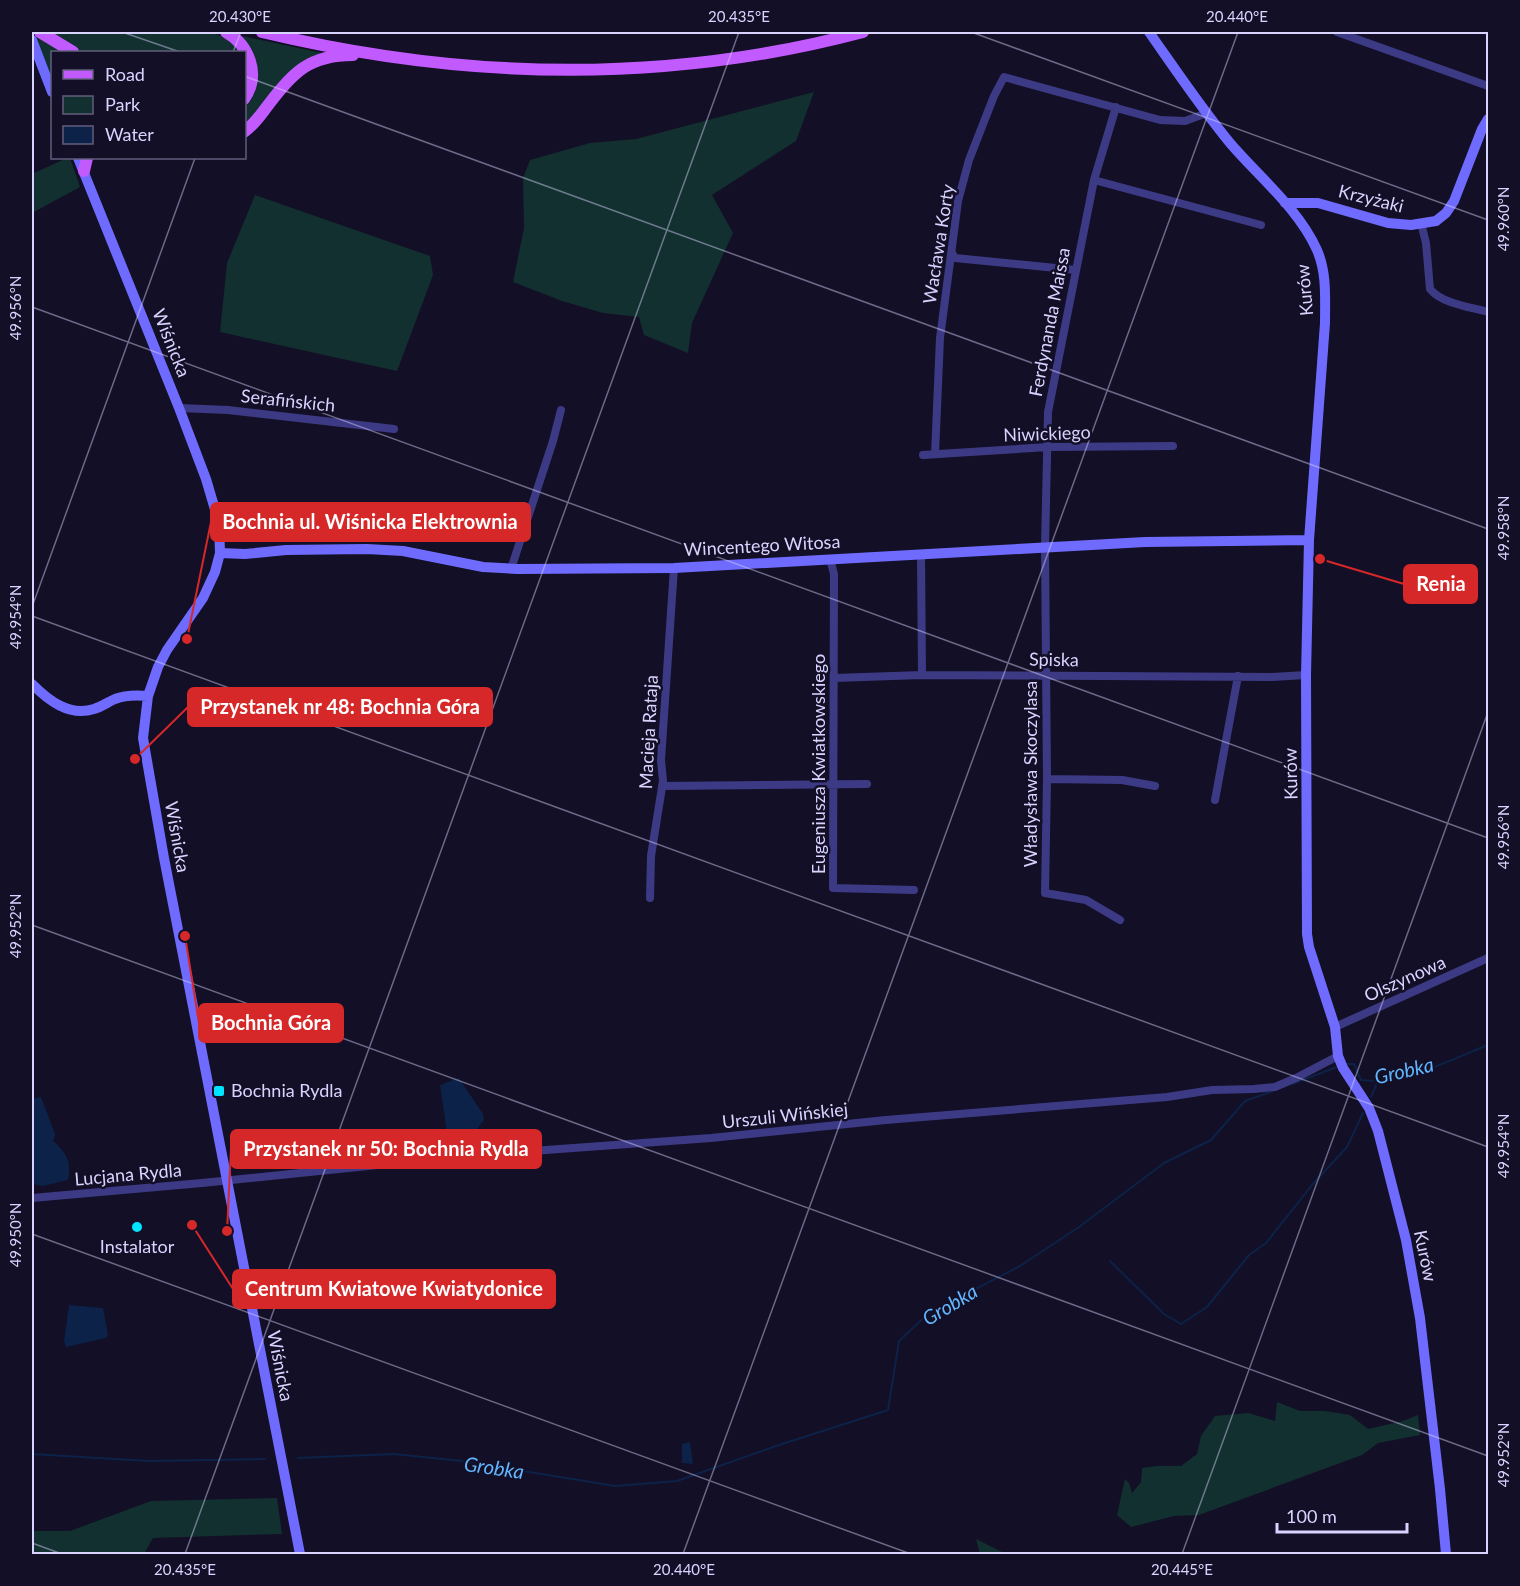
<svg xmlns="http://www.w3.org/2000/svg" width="1520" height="1586" font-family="Lato,sans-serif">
  <rect width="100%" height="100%" fill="#130f26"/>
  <path fill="#12302f" d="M50,32H204L224,36L240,52H81Z
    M34,34L65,52H52V77Z
    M242,36L322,53L245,126V109L254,94L256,84Z
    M814,92L796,141L712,195L733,233L692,323L688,353L644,335L639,317L603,313L562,301L513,282L524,228L523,178L530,160L590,143L636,139Z
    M67,158H70L80,187L32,213V174Z
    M255,195L430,256L433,275L397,371L220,332L227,263Z
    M1277,1402L1300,1411H1325L1350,1415L1368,1429L1403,1421L1418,1415L1420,1435L1378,1443L1362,1455L1199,1515L1174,1516L1131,1527L1117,1515L1125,1479L1129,1483L1132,1493L1141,1482L1142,1468L1157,1466H1181L1197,1454L1201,1436L1215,1416L1248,1413L1275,1421Z
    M277,1498L282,1534L153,1538L144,1554H32V1531H70L151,1501Z
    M976,1539L1006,1554H980Z"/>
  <path fill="#0c2248" d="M459,1078L483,1114L484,1120L460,1151L449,1147L440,1085Z
    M41,1097L55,1134L53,1141C66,1151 72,1163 68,1180L43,1186L32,1184V1099Z
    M69,1305L103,1308L108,1334L106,1338L66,1347L64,1341Z
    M690,1442L693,1464L682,1463V1444Z"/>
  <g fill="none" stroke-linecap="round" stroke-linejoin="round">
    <path stroke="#0c2248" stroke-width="2" d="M1346,1064H1354L1361,1080C1404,1085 1449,1060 1488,1045
      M1292,1084L1337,1067
      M1371,1097L1377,1083
      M1110,1261L1164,1314L1181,1324L1207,1307L1249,1255L1266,1243L1312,1185L1347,1147L1363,1113
      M32,1454L148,1461L265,1459
      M298,1458L394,1454L462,1461L615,1486L677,1481L776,1446L888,1410L899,1341L929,1313L1020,1266L1079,1227L1164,1163L1211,1140L1245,1101L1273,1091"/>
    <path stroke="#3d3a85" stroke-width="8" d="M1337,32L1488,86
      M1116,107L1094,180L1048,412L1045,547L1047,779L1045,893L1086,900L1120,920
      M1094,180L1261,225
      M1421,223L1426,243L1430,289C1442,304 1471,307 1488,312
      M952,253L955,258L1076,270
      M179,408L228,410L394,429
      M935,454L940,338L958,201L969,160L994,96L1004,77L1160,120L1185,121L1207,113
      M923,455L1048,447L1173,446
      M921,554L922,675
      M830,559L834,574L833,888L914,890
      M511,569L553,441L561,410
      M834,678L922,675L1272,677L1306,675
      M1047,779L1122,780L1155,786
      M662,786L867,784
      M1215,800L1238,676
      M650,898L651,856L663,781L661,760L674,568
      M1335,1027L1488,958
      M32,1198L202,1183L465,1156L711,1138L886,1120L1167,1097L1212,1090L1254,1089L1275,1087L1296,1078L1338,1056"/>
    <path stroke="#6f6bff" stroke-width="10" d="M1149,32C1175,69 1201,108 1230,143C1259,177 1298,208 1317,250C1327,273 1325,298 1325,323L1309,540L1306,675L1307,934L1309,947L1335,1027L1338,1056L1343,1068L1369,1108L1378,1131L1406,1240L1420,1318L1440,1489L1446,1554
      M32,40L52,92
      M78,158L179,408L206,479L219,523L220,553L215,572L203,598L167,650L158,667L148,696L143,738L164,858L300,1554
      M1285,203H1318L1388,223L1411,225L1436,221L1446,213L1454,201L1482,129L1488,119
      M220,553L245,554L286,550L367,549L403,551L483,567L517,569L674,568L1145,542L1309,540
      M32,684C48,700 69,717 94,709C101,707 108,702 115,699C125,695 137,695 148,696"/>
    <path stroke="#c25bff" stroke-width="12" d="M40,32L73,52
      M226,32C249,45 261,75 244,99
      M262,32C462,80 663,85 863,32
      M244,132C255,124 261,114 269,104C293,72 310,55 353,55
      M84,171L87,158"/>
  </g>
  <path fill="none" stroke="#d9d4ff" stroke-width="1.5" stroke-opacity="0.45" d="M122,32L180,52M971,32L1488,220M233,52L241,32M244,76L1488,529M32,307L1488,838M32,607L195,158M32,616L1488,1147M32,925L1488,1456M32,1234L911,1554M32,1543L62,1554M185,1554L739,32M683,1554L1238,32M1182,1554L1488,712"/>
  <g fill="#00e5ff" stroke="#130f26" stroke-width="2">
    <rect x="213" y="1085" width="12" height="12" rx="3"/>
    <circle cx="137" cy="1227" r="6"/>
  </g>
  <g text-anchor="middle" stroke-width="5" stroke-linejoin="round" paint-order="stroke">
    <g font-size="18" fill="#d9d4ff" stroke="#130f26">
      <text transform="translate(1371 199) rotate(14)" y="6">Krzyżaki</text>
      <text transform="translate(939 244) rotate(-81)" y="6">Wacława Korty</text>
      <text transform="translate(1305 290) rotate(-95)" y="6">Kurów</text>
      <text transform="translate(1050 322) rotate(-79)" y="6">Ferdynanda Maissa</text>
      <text transform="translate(171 343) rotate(68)" y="6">Wiśnicka</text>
      <text transform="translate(288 401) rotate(6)" y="6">Serafińskich</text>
      <text transform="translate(1047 434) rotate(-2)" y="6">Niwickiego</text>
      <text transform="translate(762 546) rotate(-3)" y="6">Wincentego Witosa</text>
      <text transform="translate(1054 660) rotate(1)" y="6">Spiska</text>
      <text transform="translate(649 732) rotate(-87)" y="6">Macieja Rataja</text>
      <text transform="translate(819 764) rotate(-90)" y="6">Eugeniusza Kwiatkowskiego</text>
      <text transform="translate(1031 774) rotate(-90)" y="6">Władysława Skoczylasa</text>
      <text transform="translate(1291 774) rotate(-91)" y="6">Kurów</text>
      <text transform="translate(177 837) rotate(80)" y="6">Wiśnicka</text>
      <text transform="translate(1405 979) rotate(-24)" y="6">Olszynowa</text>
      <text transform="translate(785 1116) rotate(-6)" y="6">Urszuli Wińskiej</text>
      <text transform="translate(128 1175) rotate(-5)" y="6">Lucjana Rydla</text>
      <text transform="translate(1425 1256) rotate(78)" y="6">Kurów</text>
      <text transform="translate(280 1366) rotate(79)" y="6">Wiśnicka</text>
    </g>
    <g font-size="18" fill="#d9d4ff" stroke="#130f26" text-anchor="start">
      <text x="231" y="1097">Bochnia Rydla</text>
      <text x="137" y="1253" text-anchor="middle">Instalator</text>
    </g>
    <g font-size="20" font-style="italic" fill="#62b6ff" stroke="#130f26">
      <text transform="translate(1404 1071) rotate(-13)" y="7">Grobka</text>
      <text transform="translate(950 1305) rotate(-31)" y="7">Grobka</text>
      <text transform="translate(494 1468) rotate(8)" y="7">Grobka</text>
    </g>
  </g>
  <path fill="none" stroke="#d62828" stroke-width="2" d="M187 639L211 522M1320 559L1404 584M135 759L188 707M185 936L199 1023M227 1231L231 1149M192 1225L233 1289"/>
  <g fill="#d62828" stroke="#130f26" stroke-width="2">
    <circle cx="187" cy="639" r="6"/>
    <circle cx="1320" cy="559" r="6"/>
    <circle cx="135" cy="759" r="6"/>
    <circle cx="185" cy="936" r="6"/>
    <circle cx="227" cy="1231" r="6"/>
    <circle cx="192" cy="1225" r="6"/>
  </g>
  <g fill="#d62828" stroke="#d62828" stroke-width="2">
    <rect x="211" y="503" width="319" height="38" rx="6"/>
    <rect x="1404" y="565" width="73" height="38" rx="6"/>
    <rect x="188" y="688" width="304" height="38" rx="6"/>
    <rect x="199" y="1004" width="144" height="38" rx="6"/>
    <rect x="231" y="1130" width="310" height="38" rx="6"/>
    <rect x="233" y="1270" width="322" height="38" rx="6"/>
  </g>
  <g font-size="20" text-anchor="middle" font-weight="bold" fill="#fff">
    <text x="370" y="529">Bochnia ul. Wiśnicka Elektrownia</text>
    <text x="1441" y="591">Renia</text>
    <text x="340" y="714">Przystanek nr 48: Bochnia Góra</text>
    <text x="271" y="1030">Bochnia Góra</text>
    <text x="386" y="1156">Przystanek nr 50: Bochnia Rydla</text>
    <text x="394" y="1296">Centrum Kwiatowe Kwiatydonice</text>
  </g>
  <rect width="1520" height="1586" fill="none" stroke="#130f26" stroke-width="66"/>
  <rect x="51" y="51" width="195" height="108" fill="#130f26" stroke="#625e7d" stroke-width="1.5"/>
  <rect x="63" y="70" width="30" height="9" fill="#c25bff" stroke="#625e7d" stroke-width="1.5"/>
  <text x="105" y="81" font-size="18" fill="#d9d4ff">Road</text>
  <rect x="63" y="96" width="30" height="18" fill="#12302f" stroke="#625e7d" stroke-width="1.5"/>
  <text x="105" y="111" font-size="18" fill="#d9d4ff">Park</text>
  <rect x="63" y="126" width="30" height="18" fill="#0c2248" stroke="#625e7d" stroke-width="1.5"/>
  <text x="105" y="141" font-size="18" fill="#d9d4ff">Water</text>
  <path d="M1277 1523v9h130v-9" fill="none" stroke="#d9d4ff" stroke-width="3"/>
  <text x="1286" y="1523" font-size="18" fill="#d9d4ff" stroke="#130f26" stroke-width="4.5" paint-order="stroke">100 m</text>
  <rect x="33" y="33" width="1454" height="1520" fill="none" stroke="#d9d4ff" stroke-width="2"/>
  <g font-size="15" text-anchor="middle" fill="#d9d4ff">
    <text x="240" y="22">20.430°E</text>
    <text x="739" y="22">20.435°E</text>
    <text x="1237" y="22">20.440°E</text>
    <text transform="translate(1504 219) rotate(-90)" y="5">49.960°N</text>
    <text transform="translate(16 308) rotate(-90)" y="5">49.956°N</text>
    <text transform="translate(1504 528) rotate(-90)" y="5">49.958°N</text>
    <text transform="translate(16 617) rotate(-90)" y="5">49.954°N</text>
    <text transform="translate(1504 837) rotate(-90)" y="5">49.956°N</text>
    <text transform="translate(16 926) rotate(-90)" y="5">49.952°N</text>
    <text transform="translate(1504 1146) rotate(-90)" y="5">49.954°N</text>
    <text transform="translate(16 1235) rotate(-90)" y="5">49.950°N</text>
    <text transform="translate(1504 1455) rotate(-90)" y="5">49.952°N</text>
    <text x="185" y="1575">20.435°E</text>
    <text x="684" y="1575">20.440°E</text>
    <text x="1182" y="1575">20.445°E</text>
  </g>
</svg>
